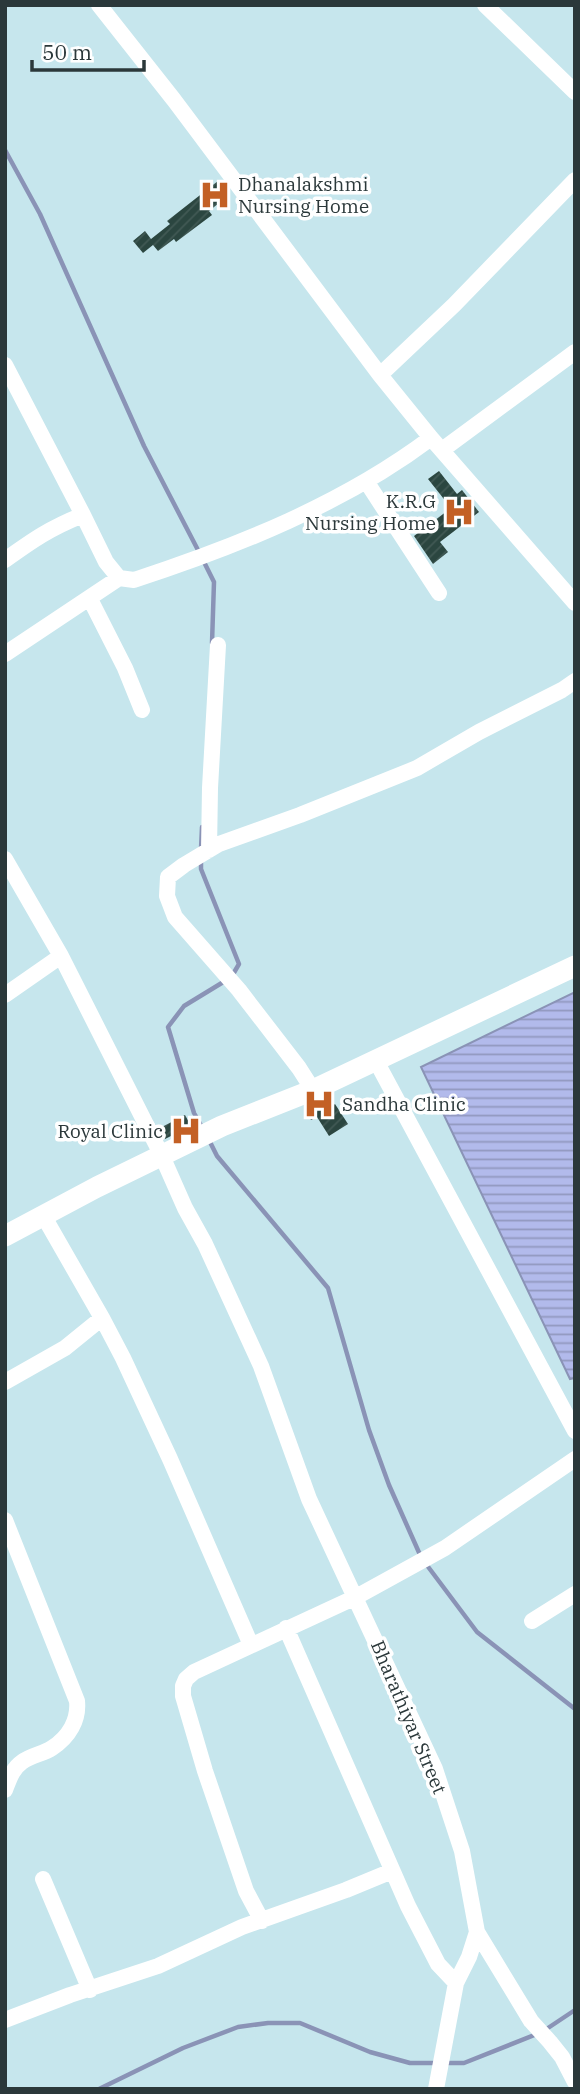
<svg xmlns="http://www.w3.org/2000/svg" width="580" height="2094" font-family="'IBM Plex Serif',serif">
  <defs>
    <pattern id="water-rules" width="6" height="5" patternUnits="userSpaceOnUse" patternTransform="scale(1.75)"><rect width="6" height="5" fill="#b2baeb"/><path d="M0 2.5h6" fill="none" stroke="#9198bf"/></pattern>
    <pattern id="building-hatch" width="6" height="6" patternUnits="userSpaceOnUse" patternTransform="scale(1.75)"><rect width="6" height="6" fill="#2b4640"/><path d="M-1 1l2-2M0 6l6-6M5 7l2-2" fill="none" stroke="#415954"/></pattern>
  </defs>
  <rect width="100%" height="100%" fill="#c6e6ed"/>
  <path fill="url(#water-rules)" stroke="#8a93b6" stroke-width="2" d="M575,992V1378L570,1379L421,1067Z"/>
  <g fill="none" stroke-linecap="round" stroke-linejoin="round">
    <path stroke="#8a93b6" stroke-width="4.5" d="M5,150L40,214L144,446L199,552
      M203,560L214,582L212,643
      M201,849L202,827
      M201,858V869L239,964L232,976
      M202,1127L194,1113L168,1027L184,1006L225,981
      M208,1138L217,1156L328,1288L369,1430L389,1485L421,1557
      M426,1564L477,1632L575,1709
      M545,2030L575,2010
      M446,2063H464L537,2034
      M99,2089L183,2048L238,2027L268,2023H300L370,2052L410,2063H437"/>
  </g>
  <path fill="url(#building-hatch)" d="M218,181L229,195L209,211L212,215L176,242L174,239L158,251L153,245L143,253L133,241L145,231L151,239L170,224L167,221Z
    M439,471L457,494L462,490L479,512L440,542L448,552L433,564L414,536L451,508L428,479Z
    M322,1100L327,1109L335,1104L348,1124L329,1136L317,1117L311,1120L304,1108Z
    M185,1115L191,1126L165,1139L160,1128Z"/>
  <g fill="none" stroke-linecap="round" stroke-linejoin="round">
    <path stroke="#fff" stroke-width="16" d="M99,5L174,100L380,375L431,438L575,603
      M485,5L575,92
      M5,365L83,515
      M380,375L454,305L575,180
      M442,450L575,352
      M366,481L439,593
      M5,560C33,540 50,528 83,515L106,562L119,578L134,580C238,546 343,504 431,438
      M90,599L125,668L142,710
      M5,654L119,578
      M209,850L210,788L218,645
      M5,859L61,956L162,1156L185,1208L205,1244L261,1366L309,1499L435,1769L462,1851L477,1932L469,1957L456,1983L436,2089
      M5,995L61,956
      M375,1059L575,1431
      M313,1090L299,1068L239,990L175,917L167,896L168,877L184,865L219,844L300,815L417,768L479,732L562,690L575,681
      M43,1215L102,1318L123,1358L170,1459L251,1645
      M5,1382L65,1348L102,1318
      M5,1520L77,1701C79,1720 69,1737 52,1748C43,1754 31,1755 22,1762C12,1769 9,1780 5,1790
      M532,1621L575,1594
      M286,1628L408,1906L438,1964L456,1983
      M43,1879L90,1990
      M262,1921L246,1891L205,1771L183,1696V1686L186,1679L194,1672L356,1597L445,1548L575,1459
      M477,1932L531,2021L550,2042L562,2057L575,2082
      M5,2020L70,1995L158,1966L242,1927L346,1890L392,1871"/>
    <path stroke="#fff" stroke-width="21" d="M5,1236L97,1187L222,1126L313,1090L575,966"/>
  </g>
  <defs>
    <symbol id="hospital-bare" viewBox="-9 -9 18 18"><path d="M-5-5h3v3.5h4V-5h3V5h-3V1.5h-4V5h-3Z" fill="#c36025" stroke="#fff" stroke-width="2.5" paint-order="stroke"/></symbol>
  </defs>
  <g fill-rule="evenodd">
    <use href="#hospital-bare" x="193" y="173" width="44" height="44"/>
    <use href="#hospital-bare" x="437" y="490" width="44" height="44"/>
    <use href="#hospital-bare" x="297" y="1082" width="44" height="44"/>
    <use href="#hospital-bare" x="164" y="1109" width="44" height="44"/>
  </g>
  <g text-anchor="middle" stroke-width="7" stroke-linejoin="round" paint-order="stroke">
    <g font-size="19" fill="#2b383a" stroke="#fff" text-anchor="start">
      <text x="238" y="191">Dhanalakshmi<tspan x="238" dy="22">Nursing Home</tspan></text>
      <text x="436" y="508" text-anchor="end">K.R.G<tspan x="436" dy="22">Nursing Home</tspan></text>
      <text x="342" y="1111">Sandha Clinic</text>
      <text x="163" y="1138" text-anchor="end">Royal Clinic</text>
    </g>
    <g font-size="19" fill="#2b383a" stroke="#fff">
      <text transform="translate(409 1717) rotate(67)" y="7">Bharathiyar Street</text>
    </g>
  </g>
  <rect width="580" height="2094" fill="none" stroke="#2b383a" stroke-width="14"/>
  <path d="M32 60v10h112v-10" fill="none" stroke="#2b383a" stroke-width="3.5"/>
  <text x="42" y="60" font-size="21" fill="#2b383a" stroke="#ffffff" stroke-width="5" paint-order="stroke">50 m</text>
</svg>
